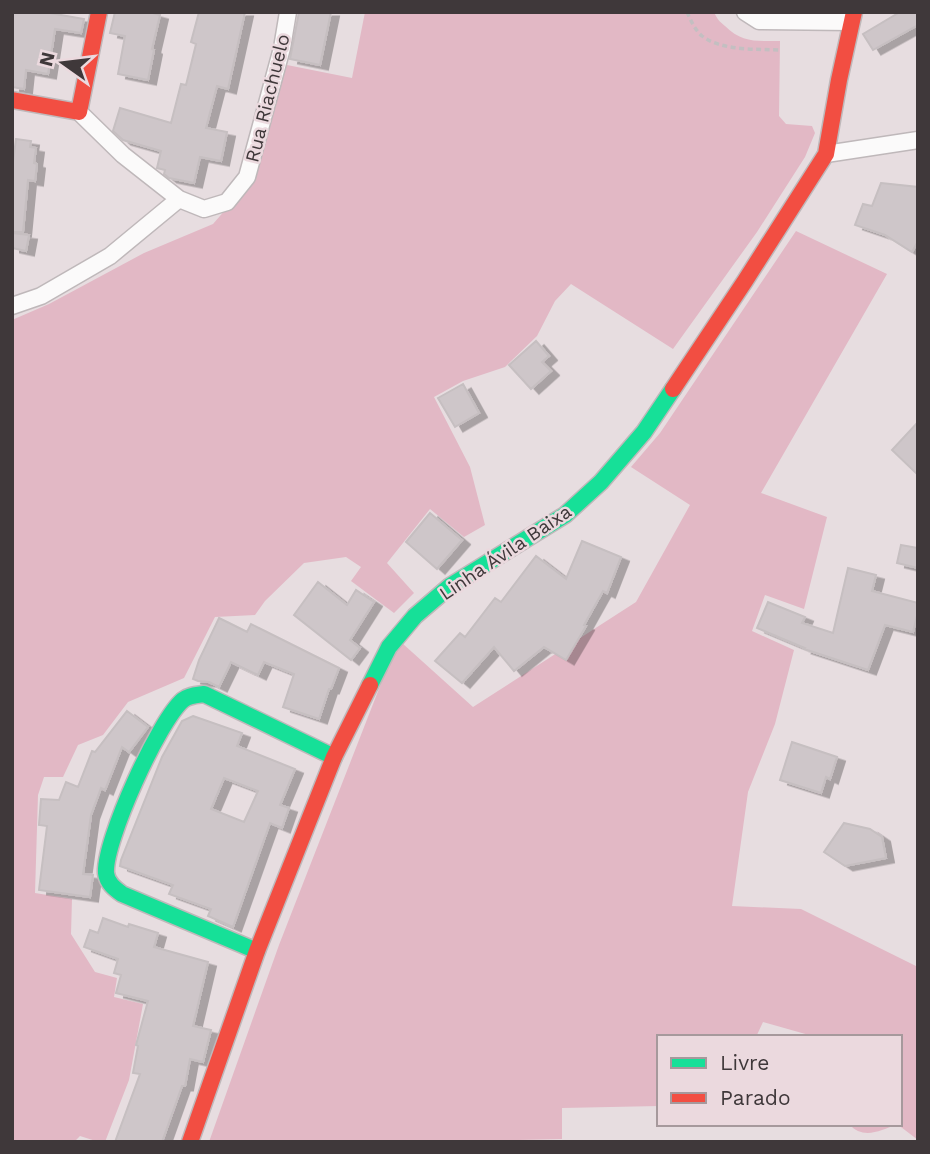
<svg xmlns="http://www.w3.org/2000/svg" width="930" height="1154" font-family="'Work Sans',sans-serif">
  <defs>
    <filter id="shadow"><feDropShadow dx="8" dy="4.5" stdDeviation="0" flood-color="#0004"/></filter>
  </defs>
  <rect width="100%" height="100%" fill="#e7dde0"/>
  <path fill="#e2b8c5" d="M365,12H714C717,19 720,22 725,26C742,43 757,41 780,41L779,116L786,124L812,126L815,133L805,157L757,232L673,349L571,284L555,301L537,336L505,367L463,381L434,397L470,467L485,525L464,537L430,509L387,563L414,593L394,613L351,581L361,567L346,557L304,563L265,601L255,615L215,617L184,678L128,702L103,735L78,745L63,777H44L38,795L35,893L72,899L71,934L95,972L117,978L114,997L143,1004L129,1080L105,1142H99L80,1136L74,1142H12V320L49,304L144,253L213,224L240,193L282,64L352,78Z
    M796,231L887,274L761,493L827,517L804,609L765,595L752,631L794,650L775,724L748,792L732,906L801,909L918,967V1140L897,1124C880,1131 863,1140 849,1124H900V1037H811L809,1035L763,1022L756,1037H659V1106L562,1108V1139L518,1140L517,1142H209L279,945L391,658L402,643L473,707L636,602L690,505L631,467L660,433Z"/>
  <path fill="#cec6c9" stroke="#c6bfc1" stroke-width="2" fill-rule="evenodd" filter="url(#shadow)" d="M12,12H44L84,19L81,33L55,29L48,74L26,70L24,89L12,87Z
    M115,12H149L160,15L152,49L154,50L148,80L118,74L125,36L110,33Z
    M199,12H245L228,89L217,86L206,128L227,132L221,161L200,157L194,183L169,178L164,174L165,170L157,168L161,151L123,140L113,131L120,108L171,123L181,84L186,85L196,44L191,42Z
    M299,12H331L320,65L290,59Z
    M900,12H918V25L873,50L863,34Z
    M16,139L31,141L30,147L36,148L34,163L37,164L35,181L28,180L23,232H12V169Z
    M881,183L918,187V241L912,252L885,235L855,225L863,204L872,206Z
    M12,233L29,235L26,251L12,248Z
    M536,341L549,356L542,362L551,371L531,389L509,365Z
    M463,384L479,413L455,427L438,398Z
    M918,422V475L892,450Z
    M430,513L462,540L437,569L406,542Z
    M582,541L621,557L607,593L603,591L584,625L586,626L566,660L544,647L514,671L494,647L462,683L435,661L460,633L465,637L495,598L501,602L536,556L566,579Z
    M901,545L918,548V568L897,563Z
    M848,568L876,575L872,591L918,603V612L913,632L885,625L868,670L804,649L805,648L757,628L768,602L805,617L802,623L833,633Z
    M318,582L347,605L356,590L374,602L350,640L360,648L351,660L294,615Z
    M219,618L247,632L251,624L339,668L331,689H329L319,719L283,707L294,674L264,662L258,675L231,662L219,687L209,682L198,681L193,679L199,660Z
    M127,711L148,727L129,752L122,747L105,790L101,788L91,815L83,874L93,875L90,897L39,890L47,826L39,825L41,799L59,800L66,782L78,787L92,751L95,752Z
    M193,716L242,733L237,746L295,769L280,805L289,808L282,828L270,823L233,927L208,916L211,909L169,894L173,885L120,866L121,860L162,757L182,721ZM224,778L258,791L244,822L211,809Z
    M792,742L837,757L830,779L826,777L821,793L780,780Z
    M844,823L870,829L882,837L886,858L845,866L824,852Z
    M103,918L128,927L129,924L158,933L154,947L208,962L193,1026L211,1030L203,1062L190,1059L185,1086H182L162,1142H115L140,1074L133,1073L138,1046L136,1045L148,1001L116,993L121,975L114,973L118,959L84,947L90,930L98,933Z"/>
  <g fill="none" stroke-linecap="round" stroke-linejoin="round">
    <defs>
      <path id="street" d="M745,12L759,21L851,22
        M79,112L123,155L179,199L204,209L227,202L247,177L282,48L288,12
        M826,154L918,140
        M12,306L41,296L110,256L179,199"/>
      <path id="fast" d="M370,685L389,647L415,616L450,586L565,515L601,482L644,432L673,389
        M257,951L122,894C115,889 107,883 106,873C104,841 159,720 183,700C189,695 197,695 204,694L334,757"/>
      <path id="jam" d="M12,100L79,112L99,12
        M673,389L745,281L826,154L839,80L854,12
        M190,1142L257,951L334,757L370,685"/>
    </defs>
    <use href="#street" stroke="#bfb8ba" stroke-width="19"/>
    <use href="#fast" stroke="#bfb8ba" stroke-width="19"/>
    <use href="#jam" stroke="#bfb8ba" stroke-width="19"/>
    <path stroke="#c3bfc1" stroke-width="3.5" stroke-dasharray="5 3.5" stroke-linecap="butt" d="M687,12C691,21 695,30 702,36C721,51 758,49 780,50"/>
    <use href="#street" stroke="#fbfafa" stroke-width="16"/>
    <use href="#fast" stroke="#16e098" stroke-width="16"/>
    <use href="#jam" stroke="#f24e42" stroke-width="16"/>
  </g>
  <g text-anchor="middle" stroke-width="5" stroke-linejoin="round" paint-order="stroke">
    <g font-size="19" fill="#3f383a" stroke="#ebd9de">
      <text transform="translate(267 98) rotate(-76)" y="7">Rua Riachuelo</text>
      <text transform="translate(505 552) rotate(-34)" y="7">Linha Ávila Baixa</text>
    </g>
  </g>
  <rect width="930" height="1154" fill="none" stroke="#3f383a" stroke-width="28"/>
  <rect x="657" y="1035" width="245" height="91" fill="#ebd9de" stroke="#a6999c" stroke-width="2"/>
  <rect x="671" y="1058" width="35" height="10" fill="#16e098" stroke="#a6999c" stroke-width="2"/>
  <text x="720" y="1070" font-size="21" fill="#3f383a">Livre</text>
  <rect x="671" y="1093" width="35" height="10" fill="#f24e42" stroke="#a6999c" stroke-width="2"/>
  <text x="720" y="1105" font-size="21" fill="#3f383a">Parado</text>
  <g transform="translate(63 63) rotate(284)" stroke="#ebd9de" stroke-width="5" paint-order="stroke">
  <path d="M0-5L12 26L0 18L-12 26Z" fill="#3f383a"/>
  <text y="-10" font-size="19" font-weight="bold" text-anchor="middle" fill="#3f383a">N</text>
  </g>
</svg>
